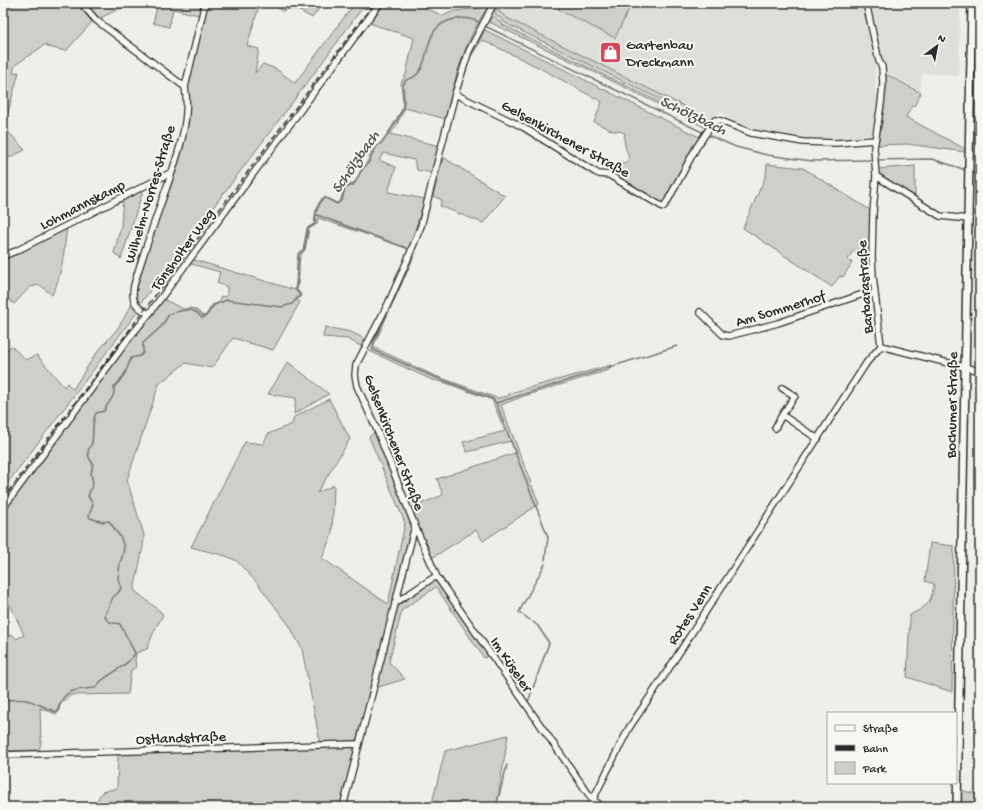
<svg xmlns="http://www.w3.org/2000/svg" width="983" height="810" font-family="'Gochi Hand',sans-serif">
  <rect width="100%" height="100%" fill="#eeeeea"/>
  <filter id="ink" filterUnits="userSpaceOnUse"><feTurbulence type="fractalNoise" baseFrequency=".025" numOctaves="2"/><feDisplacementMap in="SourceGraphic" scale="8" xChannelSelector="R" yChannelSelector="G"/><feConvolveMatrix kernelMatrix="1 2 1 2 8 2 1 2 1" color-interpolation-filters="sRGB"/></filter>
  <g filter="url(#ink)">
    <path fill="#dededb" d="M498,3H533L566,14L615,38L632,3H960L959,76L922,73L920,91L875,66V93L878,96L871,139L836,141L802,140L757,132L728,118L721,111L713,119L507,18L495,8Z"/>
    <path fill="#cececa" stroke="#7c7c7a" d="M18,3H77L92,22L66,51L48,47L46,44L15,65L13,73L19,72L4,127L25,150L3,161V11L8,10Z
      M84,3H132L98,19Z
      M158,3H201L199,15L173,9L169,27L153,23Z
      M207,3H260L247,46L259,49L255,73L263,64L276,69L295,83L355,3H366L310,79L140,304L136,295L139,274L183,147C187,127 190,106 188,86Z
      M273,3H323L312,18C301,12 295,6 282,11L277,8V6Z
      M386,3H415L443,16L454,11L481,8L485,3H491C466,36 454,78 446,119L405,108L395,128L390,134L440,146L432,173L417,170L414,160L384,153L379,160L396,167L388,192L425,199L409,249L318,218L317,224L309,229L305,250C297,257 300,265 299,274C299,279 298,285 297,290L300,293L301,296L297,301L300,302L273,350L233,338L212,368L185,363L159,384L127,480L144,535L143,547L134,590L161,612L163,615L154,631L147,649L136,653L135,661L136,667L131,670L128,694L71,695L60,705L59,712L56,714L40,708L41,743L39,750L3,751V641L12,634L16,639L24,635L10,604H3V512L38,467L120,353L152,316L163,299L183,309L191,308L198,311L203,316L206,315L212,305L220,302V297L227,296V287L217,283L220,272L188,263L191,259L295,290C297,277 296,266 298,253L303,250L307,228L314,224C315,214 316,203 324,197L337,203L341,199L344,188L353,183L356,181L361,170L367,162L372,151L382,141L392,127L402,109L403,102L401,84L402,81L406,74L414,38L369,23Z
      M562,3H632L615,38L559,10L558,9Z
      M495,8L507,18L712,120L710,124L505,23L496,15L494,11Z
      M492,14L503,25L708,126L706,128L598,74L489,22Z
      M485,30L701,138L662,204L613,175L620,162L625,164L629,158C626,149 623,143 625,133L619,131H613L594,122L602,102L538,67L482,40L471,56Z
      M888,75L921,93L914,106H912L906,117L965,149V152L907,144L878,145L884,106L886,76Z
      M443,157L505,196L483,223L440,206L442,200L433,196Z
      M767,164L803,168L870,210V258L861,257L853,251L848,259L852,263L843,277L840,276L832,287L743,228L766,175Z
      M915,166V198L878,175L877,169Z
      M144,188L121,259L114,253L121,226L123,197Z
      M67,227C64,249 63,274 52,295L40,285L30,287L14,304L3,294V258Z
      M414,247L416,252L373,347L433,375L497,398L508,396L510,393L611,365L609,370L524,396L501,405L539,504L483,541L476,530L432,558L410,508L443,495L437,479L515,453L511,441L467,452L463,442L505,431L492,400L443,382L432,380L367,350L381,323Z
      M132,304L138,311L3,489V353H4L11,346L26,360L37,355L64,387L67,383L73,389L95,355L118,328Z
      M325,327L351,332L365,339L361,346L347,339L323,337Z
      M288,362L329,394L294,414L296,398L268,394Z
      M329,399L350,439L317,493L334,485L332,534L322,558L388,604L405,523L369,437L375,431L413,527L359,736L354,741L320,742L302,649L289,625L258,584L237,561L226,556L191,547L245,442L263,444L268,434L292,424L294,417Z
      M930,543L954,546L952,692L907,677L910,615C927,606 931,604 934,584L925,581Z
      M437,579L489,656L484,658L436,587L402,610L389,662L405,679L375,688L396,604L432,581Z
      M508,735L497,804L483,807H431L445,751Z
      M350,746L355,752L341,807H93L102,792L117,788L118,753Z
      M960,790L980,795L976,807H960Z"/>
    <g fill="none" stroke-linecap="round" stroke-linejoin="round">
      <path stroke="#757573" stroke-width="1.5" d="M485,26L704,133
        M708,135L736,147L767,155L812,161L932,159L966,170
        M972,172L980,175
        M317,215L409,249
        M405,276L420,236
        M402,282L374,341L373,350L429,375L493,399L496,403L548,537L545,560
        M496,403L677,346
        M530,620L519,612L545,564
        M3,700C11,701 18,698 26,700C37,702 46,709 57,712C64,688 74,690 95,688C98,686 99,683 101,681C110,674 131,663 135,653L120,624L110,622L106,619L105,615L113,597L118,593L121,588L118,578L120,563L123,554L124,548L121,538L109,521L103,522L90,518L89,516L93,504L88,496L93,483L91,474L93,464C90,460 88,456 88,452C88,448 91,446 92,443C94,432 91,424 96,413L104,411C107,403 116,397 114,387C125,377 126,371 131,358L140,356L143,353V343L162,326L169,314C182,311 192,305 202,318L206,316L214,305L227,300L282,307L292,304L300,295L296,290C298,278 297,266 299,254L304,250L308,228L315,224L316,212L322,199L326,198L337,204L342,200L345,188L353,185L356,181L361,171L369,162L374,151L377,146L383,142L397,120L403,109L404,102L403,85L406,80C437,74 415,26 455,19C465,17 473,18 482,24
        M528,702L549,643L538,626L533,622
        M496,807L507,765"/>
      <defs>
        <path id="minor" d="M81,3L96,20L185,87
          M866,3L879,61L882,67L883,83L881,104L874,148L876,176L873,213L872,257L873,276L881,346
          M455,94L523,127L595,172L599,174L609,175L663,207L667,202L696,148L715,120L721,121L751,133L803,142L836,143L875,140
          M876,176L940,216L969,219
          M3,256L16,251L172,172
          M700,312L723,335L729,336L778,323L860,295L875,294
          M149,314C134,306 131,301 134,285C142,258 151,232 160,206C172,171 192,125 185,87L205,3
          M881,346L980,371
          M782,388L795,396L782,415L818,439
          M775,428L782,415
          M3,508L129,338L149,314L380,3
          M415,526L437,577L592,799L603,807
          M395,603L433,578L437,577
          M3,755L355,744L359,745
          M343,807L415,526L377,430L357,386L355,375L356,365L388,304L407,261L421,226L455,94L469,51L494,3
          M589,807L629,728L664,676L867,362L881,346
          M976,807L980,800"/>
        <path id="major" d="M957,807L972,3"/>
      </defs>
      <use href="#minor" stroke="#2b2b2b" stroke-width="8"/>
      <use href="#major" stroke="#2b2b2b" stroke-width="10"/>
      <use href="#minor" stroke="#f6f6f2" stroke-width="5.5"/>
      <use href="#major" stroke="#f6f6f2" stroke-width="7"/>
      <path stroke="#2b2b2b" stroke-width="1.5" stroke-dasharray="6 3" stroke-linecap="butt" d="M3,499L374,3"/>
    </g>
  </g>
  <defs>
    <symbol id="shop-square" viewBox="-11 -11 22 22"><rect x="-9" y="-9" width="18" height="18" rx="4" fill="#d1495b" stroke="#f6f6f2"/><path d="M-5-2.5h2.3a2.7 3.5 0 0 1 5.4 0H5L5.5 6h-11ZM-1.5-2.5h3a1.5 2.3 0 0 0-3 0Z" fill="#fff"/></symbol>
  </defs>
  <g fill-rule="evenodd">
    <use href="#shop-square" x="598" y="40" width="25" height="25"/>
  </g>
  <g text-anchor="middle" stroke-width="4" stroke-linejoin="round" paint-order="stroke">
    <g font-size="15" fill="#2b2b2b" stroke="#f6f6f2" text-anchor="start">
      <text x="626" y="49">Gartenbau<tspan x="626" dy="17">Dreckmann</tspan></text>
    </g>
    <g font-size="15" fill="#2b2b2b" stroke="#f6f6f2">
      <text transform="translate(566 138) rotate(29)" y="5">Gelsenkirchener Straße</text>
      <text transform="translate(149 194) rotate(-73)" y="5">Wilhelm-Norres-Straße</text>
      <text transform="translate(82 204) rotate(-27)" y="5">Lohmannskamp</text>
      <text transform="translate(182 249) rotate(-54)" y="5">Tönsholter Weg</text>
      <text transform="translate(864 287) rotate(-94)" y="5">Barbarastraße</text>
      <text transform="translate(780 308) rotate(-17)" y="5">Am Sommerhof</text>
      <text transform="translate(951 405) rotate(-89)" y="5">Bochumer Straße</text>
      <text transform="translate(395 442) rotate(69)" y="5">Gelsenkirchener Straße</text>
      <text transform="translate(689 614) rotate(-57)" y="5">Rotes Venn</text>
      <text transform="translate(512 664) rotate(56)" y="5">Im Küseler</text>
      <text transform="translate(181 737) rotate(-2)" y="5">Ostlandstraße</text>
    </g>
    <g font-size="16" font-style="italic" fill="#565655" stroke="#f6f6f2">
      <text transform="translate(694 114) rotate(26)" y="6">Schölzbach</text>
      <text transform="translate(354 161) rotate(-55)" y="6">Schölzbach</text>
    </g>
  </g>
  <rect width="983" height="810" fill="none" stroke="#f6f6f2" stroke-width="16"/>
  <rect x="8" y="8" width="967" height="794" fill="none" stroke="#2b2b2b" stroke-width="1.5" filter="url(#ink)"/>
  <rect x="827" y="712" width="130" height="72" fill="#f6f6f2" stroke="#a5a5a2"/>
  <rect x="835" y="725" width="20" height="6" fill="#f6f6f2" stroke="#a5a5a2"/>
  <text x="863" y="732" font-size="12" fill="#2b2b2b">Straße</text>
  <rect x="835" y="745" width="20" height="6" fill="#2b2b2b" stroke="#a5a5a2"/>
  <text x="863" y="752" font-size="12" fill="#2b2b2b">Bahn</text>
  <rect x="835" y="762" width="20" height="12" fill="#cececa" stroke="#a5a5a2"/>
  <text x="863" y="772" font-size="12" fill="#2b2b2b">Park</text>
  <g transform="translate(937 46) rotate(32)" stroke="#f6f6f2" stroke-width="3" paint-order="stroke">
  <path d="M0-3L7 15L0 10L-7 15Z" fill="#2b2b2b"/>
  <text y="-6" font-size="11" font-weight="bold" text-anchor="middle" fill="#2b2b2b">N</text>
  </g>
</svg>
